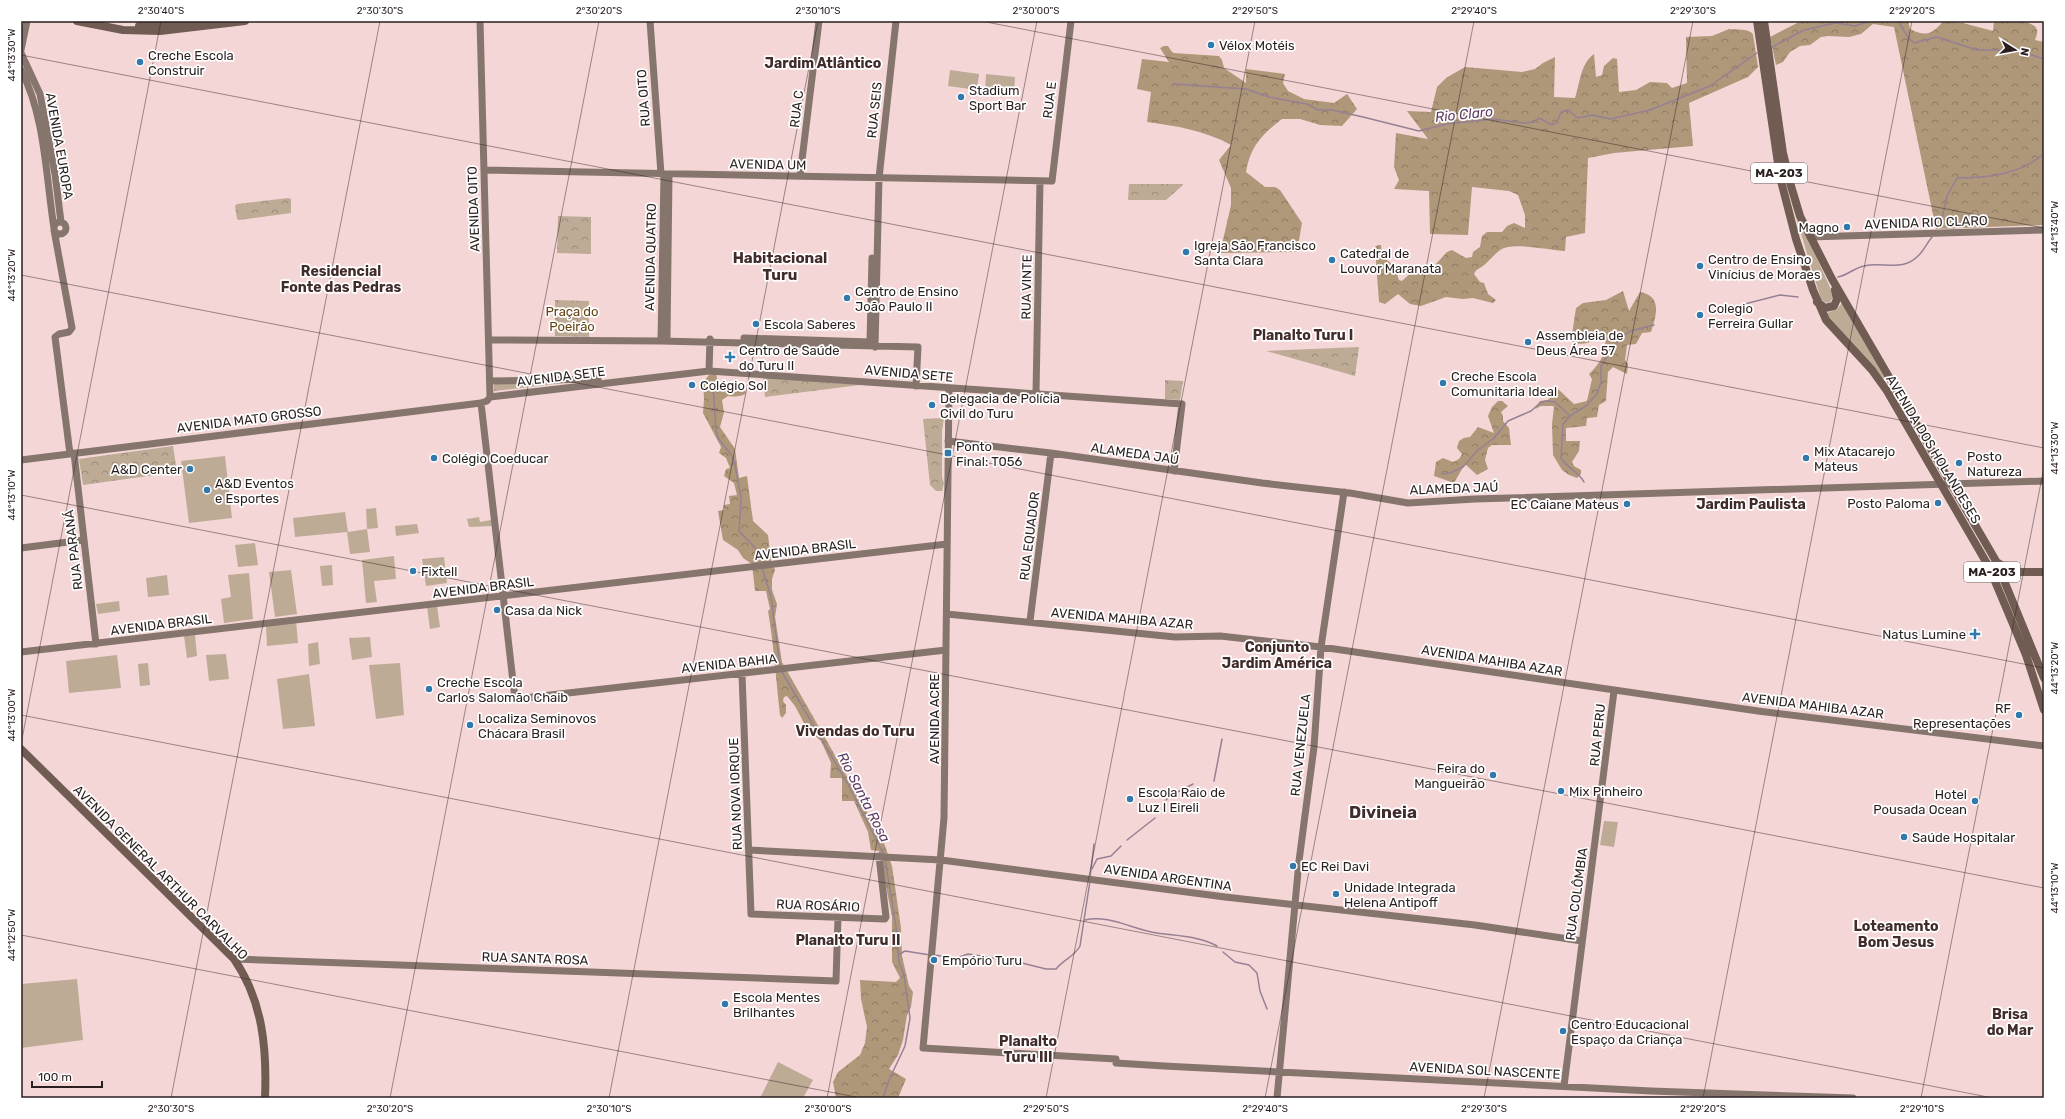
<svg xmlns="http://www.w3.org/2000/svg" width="2065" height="1119" font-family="Rubik,sans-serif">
  <defs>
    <pattern id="forest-crowns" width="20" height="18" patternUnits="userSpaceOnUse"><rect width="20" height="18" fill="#af9779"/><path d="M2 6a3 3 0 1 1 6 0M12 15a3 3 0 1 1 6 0" fill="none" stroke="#8f7b63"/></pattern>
    <pattern id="park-crowns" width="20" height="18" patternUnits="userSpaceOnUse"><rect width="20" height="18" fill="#beab96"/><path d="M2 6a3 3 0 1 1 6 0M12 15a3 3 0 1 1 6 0" fill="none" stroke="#9b8b7a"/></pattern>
  </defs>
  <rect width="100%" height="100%" fill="#f5d6d6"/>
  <path fill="#beab96" d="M950,70L979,74L977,90L948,86Z
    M986,74L1015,77L1014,93L985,91Z
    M1791,201L1833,294V298L1829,303L1824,302L1821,299Z
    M1842,303L1885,378H1883L1828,316L1827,313L1837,309Z
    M225,456L232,518L189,523L181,461Z
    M376,508L378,528L367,529L370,552L350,554L347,532L295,537L293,518L345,512L348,532L367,529L366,509Z
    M479,517L480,522L491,520L492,526L469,527L467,519Z
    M417,524L419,533L396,536L395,526Z
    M255,543L258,565L238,567L235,545Z
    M394,556L396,579L374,581L377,602L366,603L362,560Z
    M444,557L447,583L426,586L422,559Z
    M332,565L333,585L322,586L320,566Z
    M291,570L297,614L275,617L269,572Z
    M249,573L253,619L224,623L221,599L231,597L228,575Z
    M167,575L169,595L148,597L146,578Z
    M119,601L120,611L98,614L96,604Z
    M437,606L440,627L430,629L427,607Z
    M296,620L298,643L267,646L266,626Z
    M195,635L197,656L187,658L184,636Z
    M370,637L372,657L352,660L349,638Z
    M318,642L320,664L309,666L308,644Z
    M226,654L229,679L209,681L206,655Z
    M117,655L121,688L69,693L66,661Z
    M148,663L150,685L140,686L138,664Z
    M400,663L404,715L376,719L369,665Z
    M309,674L315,726L283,729L277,679Z
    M1604,821L1618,822L1614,847L1600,845Z
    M77,979L83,1040L21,1048V984Z
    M778,1062L813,1080L803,1098H760Z"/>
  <path fill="url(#forest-crowns)" d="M1801,21H1908L1910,29C1927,38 1932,33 1944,21L1963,23L1993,31L1994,21C2002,21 2035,19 2037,30C2038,33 2036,37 2035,40L2044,42V225L1936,229L1894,27L1873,24L1861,34L1849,37L1828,36L1821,37L1810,45L1800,46L1790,52L1783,62L1776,65L1770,37Z
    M1729,29C1737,30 1747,28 1753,34L1758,67L1748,77L1689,103L1693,146L1614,153L1588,158L1585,233L1566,237L1565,251C1550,250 1518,243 1504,248C1495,252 1490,261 1483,266C1479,269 1476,269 1474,274L1480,282L1484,283L1488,294L1496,300L1493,303L1473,298L1463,299L1446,297L1421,306L1410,304L1398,294L1385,304L1379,302L1375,247L1378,245H1381C1382,263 1391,259 1396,270C1398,273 1397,277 1399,280L1402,281L1416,268L1435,265L1447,252L1452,250L1466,258L1472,257L1473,252L1480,247L1482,236L1487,232H1502L1507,226L1514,223L1525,228V215L1518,195L1509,191L1472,187L1468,235L1430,234L1429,191L1394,189L1399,180L1394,167L1396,133L1428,139L1407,111L1431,112L1437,87L1446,78L1465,67L1522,72L1535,69L1543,63L1555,57L1554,97L1575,98C1580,84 1580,64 1594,54L1596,77L1602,75L1604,66L1613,58L1617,59L1619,92L1636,90L1650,82L1667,83L1672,88L1687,83L1686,37L1712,36Z
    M1164,46H1168L1172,52L1174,53L1219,56L1222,60L1224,68L1246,83V69L1285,74L1283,83L1288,91L1304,99L1334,103L1347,94L1357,109L1342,126L1320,125L1300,119H1282C1262,134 1250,147 1246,172L1265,187H1275L1280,190L1302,223L1297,252L1220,253L1231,205V188L1219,160L1231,145C1204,130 1176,126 1147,122L1151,92L1137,89L1142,59L1169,62L1160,48Z
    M1623,291L1629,311L1640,292C1663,296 1656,316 1651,332L1642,333L1636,344L1627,345L1625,360L1628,364L1627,374L1613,367L1608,372L1606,401L1599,405L1597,417L1587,418L1586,426L1566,428V441H1580L1579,451L1572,462L1574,466L1581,470V474L1577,478L1569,475L1562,470L1553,455L1552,424L1554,407L1553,406H1541L1535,409L1540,401L1548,400L1558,389L1574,404L1587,401L1592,379L1589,374C1597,367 1610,350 1604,339C1592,337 1587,349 1571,341L1576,308L1583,303L1606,300Z
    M716,373L719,388H743L746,393C742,397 734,397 728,396L722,400L724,412L720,427L735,449L739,478L747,476L753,521L768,535L771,560L775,570L772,579V590L777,604L775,617L782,662L883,840L892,866L901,928L902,956L909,986L913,992L911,1007L907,1015L903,1040L898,1055L889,1069L906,1079L898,1098H836L833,1082L838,1072L860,1055L865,1043L867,1027L861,999L860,980L896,982L900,978L892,962V917L879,851L871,850L868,832L854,801H842V778H830L831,763L821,741L807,729L795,706L787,696L784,697L783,701L786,705V713L782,718L780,715C776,680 774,646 768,611L770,609L766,591H755L752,564L743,558L738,550L723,540L718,511L724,510V505L730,504L729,496L737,495L734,483L724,476L726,469L730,468L726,458L719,453L721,447L703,413L704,399L703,382L709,375Z
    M1498,401H1502L1508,406L1501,412L1503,416V421L1509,428L1511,445H1492L1488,448L1485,460L1488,469L1477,475L1465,464L1454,483L1434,476L1436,462L1443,458L1453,462L1459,459L1462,454L1457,448L1459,441L1464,438L1470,437L1478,427L1494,433L1488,416L1492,407Z"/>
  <path fill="url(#park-crowns)" d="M1129,184H1182L1183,185L1166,200H1128Z
    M288,198L291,199V213L239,220L237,219L235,206L237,204Z
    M558,216L591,217V254L557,253Z
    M555,300L589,301V337L555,336Z
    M1359,347L1355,376L1266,351Z
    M763,377L860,385L765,397Z
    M589,380L494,391V383Z
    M1165,380L1183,381L1180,400L1165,399Z
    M944,418L942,431V477L944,483L942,491H936L930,485L923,419Z
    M173,446L177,472L83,485L79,459Z"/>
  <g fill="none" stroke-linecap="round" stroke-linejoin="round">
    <path stroke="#968094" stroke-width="1.5" d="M1897,21C1905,28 1904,36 1914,43L1937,37L1977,50H2016L2044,59
      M1772,47L1804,30L1835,23L1855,26L1870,21
      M1173,84L1246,89L1269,97L1307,104L1318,110H1332L1363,117L1419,131L1447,124L1493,119L1523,123L1534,122L1539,118L1552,125L1557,122L1561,112L1568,110L1578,118L1592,115L1610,119L1650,110L1710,86L1757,53
      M1940,227L1947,196L1957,178C1986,178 2023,174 2044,153
      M1838,277C1848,275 1854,268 1864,266C1884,261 1902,273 1919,255C1924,250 1927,243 1932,237
      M1725,309L1780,295L1798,297
      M713,383L716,431L718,438L732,456L735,465L741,498L739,531L758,551L762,563
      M1442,474L1450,473L1463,467L1477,451L1494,438L1508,421L1531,411L1540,403L1546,401L1555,402L1570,416
      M1584,482C1578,471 1567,468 1561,458L1563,424L1570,416L1587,405L1597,394L1601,382V366L1611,349L1619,340L1630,331L1654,325
      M762,568L771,597L780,666
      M782,672L849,786L884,855
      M1214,781L1222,739
      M1166,800L1172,795L1193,784
      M1127,840L1155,818
      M1092,869L1097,859L1111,856L1121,846
      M1090,878L1094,844
      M1085,920C1108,914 1134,930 1157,933C1176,936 1199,936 1217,946
      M1223,952L1235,962L1249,965L1257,973L1260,991L1267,1009
      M898,955L905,951L930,955
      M934,955L957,958L968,954L1018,962L1046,969H1056C1063,960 1075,956 1080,946L1090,881
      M883,1098L889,1080L905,1046L910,1018L904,975L899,962L896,927L885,859"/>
    <path stroke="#85756d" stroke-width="7" d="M480,21L490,397
      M650,21L661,174
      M21,50L27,21
      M21,53L40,94L55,174L61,222
      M21,70C45,115 46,178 54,228
      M484,170L1052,181L1071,21
      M800,176L819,21
      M54 228a6 6 0 1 1 12 0a6 6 0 1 1-12 0Z
      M54,230L72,328L69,332L59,334L55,337L70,454
      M1810,237L2044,230
      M667,337L669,174
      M744,338L870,342L875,347
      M489,340L661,341L918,347L916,386
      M661,341L664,174
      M870,342L872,258
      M875,347L879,178L896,21
      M709,371L710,339
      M490,381L598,379
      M949,388L944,818L923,1048L1116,1059V1063L1164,1066L1651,1091L1853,1098
      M1036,393L1040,181
      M490,397L709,371L1182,404L1174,471
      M481,403L515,699L946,650
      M948,441L1051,453L1262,483L1350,493L1408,503L1475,499L2044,481
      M74,453L96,644
      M21,460L481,403L487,401L490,397
      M21,548L84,540
      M947,614L1175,637L1220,636L1321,647L1758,711L2044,746
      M1030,621L1051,453
      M21,652L947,544
      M742,674L751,914L885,919L886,917L879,856
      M749,850L941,860L1225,897L1475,925L1582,941
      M234,959L836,981L838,917
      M1564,1086L1614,691
      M1277,1098L1299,861L1314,747L1321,647L1344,492"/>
    <path stroke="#705c53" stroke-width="8" d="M77,21L123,30L160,31L245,21
      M1757,21L1780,177L1796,239L1813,290L1826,320L1872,370L1887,391L1989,567L2026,655L2044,710
      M1764,21L1783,153L1791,186L1800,216L1832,279L1996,561L2044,678
      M139,26H160L202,21
      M1817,302L1825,308L1834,306L1837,299L1835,290
      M1998,563L2013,572H2044
      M21,749L234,959C263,1001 267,1049 265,1098"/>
  </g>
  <path fill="none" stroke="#2a1f1f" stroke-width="1" stroke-opacity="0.45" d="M981,21L2044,228M21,55L2044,448M21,275L2044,668M21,495L2044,888M21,715L1993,1098M21,744L161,21M21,935L861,1098M171,1098L380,21M390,1098L599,21M609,1098L818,21M827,1098L1037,21M1046,1098L1255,21M1265,1098L1474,21M1484,1098L1693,21M1703,1098L1912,21M1921,1098L2044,467"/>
  <g fill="#3178ad" stroke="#fff" stroke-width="1.5">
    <circle cx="1211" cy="45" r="4"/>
    <circle cx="140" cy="62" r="4"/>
    <circle cx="961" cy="97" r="4"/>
    <circle cx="1847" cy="227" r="4"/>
    <circle cx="1186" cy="252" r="4"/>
    <circle cx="1332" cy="260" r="4"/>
    <circle cx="1700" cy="266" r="4"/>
    <circle cx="847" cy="298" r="4"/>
    <circle cx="1700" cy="315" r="4"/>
    <circle cx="756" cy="324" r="4"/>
    <circle cx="1528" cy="342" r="4"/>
    <path d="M728 351h4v4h4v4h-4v4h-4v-4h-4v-4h4z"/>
    <circle cx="1443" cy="383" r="4"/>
    <circle cx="692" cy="385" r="4"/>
    <circle cx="932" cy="405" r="4"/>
    <rect x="944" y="449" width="8" height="8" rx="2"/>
    <circle cx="434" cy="458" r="4"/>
    <circle cx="1806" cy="458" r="4"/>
    <circle cx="1959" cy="463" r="4"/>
    <circle cx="190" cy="469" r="4"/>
    <circle cx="207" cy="490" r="4"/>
    <circle cx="1938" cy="503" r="4"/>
    <circle cx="1627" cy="504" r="4"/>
    <circle cx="413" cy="571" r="4"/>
    <circle cx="497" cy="610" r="4"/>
    <path d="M1973 628h4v4h4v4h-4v4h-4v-4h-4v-4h4z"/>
    <circle cx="429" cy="689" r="4"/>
    <circle cx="2019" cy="715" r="4"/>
    <circle cx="470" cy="725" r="4"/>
    <circle cx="1493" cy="775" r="4"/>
    <circle cx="1561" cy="791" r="4"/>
    <circle cx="1130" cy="799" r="4"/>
    <circle cx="1975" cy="801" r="4"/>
    <circle cx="1904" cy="837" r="4"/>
    <circle cx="1293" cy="866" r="4"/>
    <circle cx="1336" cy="894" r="4"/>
    <circle cx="934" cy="960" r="4"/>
    <circle cx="725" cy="1004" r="4"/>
    <circle cx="1563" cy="1031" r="4"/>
  </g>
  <g text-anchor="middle" stroke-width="3.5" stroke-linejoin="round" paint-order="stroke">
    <g fill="#fff" stroke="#6a6262" stroke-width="1">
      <rect x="1751" y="163" width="56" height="20" rx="3"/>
      <rect x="1964" y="562" width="56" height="20" rx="3"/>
    </g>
    <g font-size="12" font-weight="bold" fill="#2a1f1f">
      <text x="1779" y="177">MA-203</text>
      <text x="1992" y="576">MA-203</text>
    </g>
    <g font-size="13" fill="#2a1f1f" stroke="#fff" text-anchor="start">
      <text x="1219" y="50">Vélox Motéis</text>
      <text x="148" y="60">Creche Escola<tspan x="148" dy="15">Construir</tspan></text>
      <text x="969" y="95">Stadium<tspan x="969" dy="15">Sport Bar</tspan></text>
      <text x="1839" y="232" text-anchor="end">Magno</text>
      <text x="1194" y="250">Igreja São Francisco<tspan x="1194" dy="15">Santa Clara</tspan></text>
      <text x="1340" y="258">Catedral de<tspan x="1340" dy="15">Louvor Maranata</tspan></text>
      <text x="1708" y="264">Centro de Ensino<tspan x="1708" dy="15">Vinícius de Moraes</tspan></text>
      <text x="855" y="296">Centro de Ensino<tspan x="855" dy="15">João Paulo II</tspan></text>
      <text x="1708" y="313">Colegio<tspan x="1708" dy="15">Ferreira Gullar</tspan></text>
      <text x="764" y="329">Escola Saberes</text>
      <text x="1536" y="340">Assembleia de<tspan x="1536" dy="15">Deus Área 57</tspan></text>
      <text x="739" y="355">Centro de Saúde<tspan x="739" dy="15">do Turu II</tspan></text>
      <text x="1451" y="381">Creche Escola<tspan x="1451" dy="15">Comunitaria Ideal</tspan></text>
      <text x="700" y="390">Colégio Sol</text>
      <text x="940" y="403">Delegacia de Polícia<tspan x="940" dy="15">Civil do Turu</tspan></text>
      <text x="956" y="451">Ponto<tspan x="956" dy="15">Final: T056</tspan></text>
      <text x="1814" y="456">Mix Atacarejo<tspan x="1814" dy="15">Mateus</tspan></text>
      <text x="1967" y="461">Posto<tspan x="1967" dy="15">Natureza</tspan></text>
      <text x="442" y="463">Colégio Coeducar</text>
      <text x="182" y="474" text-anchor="end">A&amp;D Center</text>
      <text x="215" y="488">A&amp;D Eventos<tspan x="215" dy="15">e Esportes</tspan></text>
      <text x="1930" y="508" text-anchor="end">Posto Paloma</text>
      <text x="1619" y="509" text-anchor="end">EC Caiane Mateus</text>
      <text x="421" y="576">Fixtell</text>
      <text x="505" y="615">Casa da Nick</text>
      <text x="1966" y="639" text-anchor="end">Natus Lumine</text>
      <text x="437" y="687">Creche Escola<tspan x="437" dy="15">Carlos Salomão Chaib</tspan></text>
      <text x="2011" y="713" text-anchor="end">RF<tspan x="2011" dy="15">Representações</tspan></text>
      <text x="478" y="723">Localiza Seminovos<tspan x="478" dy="15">Chácara Brasil</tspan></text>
      <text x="1485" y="773" text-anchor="end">Feira do<tspan x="1485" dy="15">Mangueirão</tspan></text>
      <text x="1569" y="796">Mix Pinheiro</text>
      <text x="1138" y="797">Escola Raio de<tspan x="1138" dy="15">Luz I Eireli</tspan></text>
      <text x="1967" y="799" text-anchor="end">Hotel<tspan x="1967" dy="15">Pousada Ocean</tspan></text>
      <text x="1912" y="842">Saúde Hospitalar</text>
      <text x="1301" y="871">EC Rei Davi</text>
      <text x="1344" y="892">Unidade Integrada<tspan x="1344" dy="15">Helena Antipoff</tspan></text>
      <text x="942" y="965">Empório Turu</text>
      <text x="733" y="1002">Escola Mentes<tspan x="733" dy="15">Brilhantes</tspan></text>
      <text x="1571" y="1029">Centro Educacional<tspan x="1571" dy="15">Espaço da Criança</tspan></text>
    </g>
    <g font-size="13" fill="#2a1f1f" stroke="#fff">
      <text transform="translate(643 98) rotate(-94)" y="5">RUA OITO</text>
      <text transform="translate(1049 100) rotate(-83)" y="5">RUA E</text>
      <text transform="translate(796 109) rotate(-83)" y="5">RUA C</text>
      <text transform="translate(874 110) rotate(-84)" y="5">RUA SEIS</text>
      <text transform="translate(60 146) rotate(80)" y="5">AVENIDA EUROPA</text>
      <text transform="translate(768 164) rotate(1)" y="5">AVENIDA UM</text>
      <text transform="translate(473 209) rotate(-92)" y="5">AVENIDA OITO</text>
      <text transform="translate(1926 222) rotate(-2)" y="5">AVENIDA RIO CLARO</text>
      <text transform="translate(650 257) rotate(-89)" y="5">AVENIDA QUATRO</text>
      <text transform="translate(1026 287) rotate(-89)" y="5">RUA VINTE</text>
      <text transform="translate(909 373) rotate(5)" y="5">AVENIDA SETE</text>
      <text transform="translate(561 376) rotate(-7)" y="5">AVENIDA SETE</text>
      <text transform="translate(249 419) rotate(-7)" y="5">AVENIDA MATO GROSSO</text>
      <text transform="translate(1934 449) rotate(59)" y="5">AVENIDA DOS HOLANDESES</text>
      <text transform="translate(1135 453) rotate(8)" y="5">ALAMEDA JAÚ</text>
      <text transform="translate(1454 488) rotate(-2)" y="5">ALAMEDA JAÚ</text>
      <text transform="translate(1029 536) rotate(-83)" y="5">RUA EQUADOR</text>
      <text transform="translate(805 549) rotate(-7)" y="5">AVENIDA BRASIL</text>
      <text transform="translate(73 550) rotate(-97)" y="5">RUA PARANÁ</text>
      <text transform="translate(483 587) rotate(-7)" y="5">AVENIDA BRASIL</text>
      <text transform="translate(1122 618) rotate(5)" y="5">AVENIDA MAHIBA AZAR</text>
      <text transform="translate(161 624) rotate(-7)" y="5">AVENIDA BRASIL</text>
      <text transform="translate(1492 660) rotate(9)" y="5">AVENIDA MAHIBA AZAR</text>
      <text transform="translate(729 663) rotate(-6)" y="5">AVENIDA BAHIA</text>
      <text transform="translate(1813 705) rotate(7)" y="5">AVENIDA MAHIBA AZAR</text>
      <text transform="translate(934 719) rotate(-90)" y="5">AVENIDA ACRE</text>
      <text transform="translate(1597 735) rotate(-84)" y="5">RUA PERU</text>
      <text transform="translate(1300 745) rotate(-84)" y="5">RUA VENEZUELA</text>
      <text transform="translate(735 794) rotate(-92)" y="5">RUA NOVA IORQUE</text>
      <text transform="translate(161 872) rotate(45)" y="5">AVENIDA GENERAL ARTHUR CARVALHO</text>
      <text transform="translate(1168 877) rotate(8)" y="5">AVENIDA ARGENTINA</text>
      <text transform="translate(1576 894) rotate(-82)" y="5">RUA COLÔMBIA</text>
      <text transform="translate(818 905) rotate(2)" y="5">RUA ROSÁRIO</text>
      <text transform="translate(535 958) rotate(2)" y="5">RUA SANTA ROSA</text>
      <text transform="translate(1485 1070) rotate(3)" y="5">AVENIDA SOL NASCENTE</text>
    </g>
    <g font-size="13" fill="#64420e" stroke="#fff">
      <text x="572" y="316">Praça do<tspan x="572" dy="15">Poeirão</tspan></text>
    </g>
    <g font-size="14" font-weight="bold" fill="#422b2b" stroke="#fff">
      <text x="823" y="68">Jardim Atlântico</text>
      <text x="341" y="276">Residencial<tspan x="341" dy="16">Fonte das Pedras</tspan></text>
      <text x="1303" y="340">Planalto Turu I</text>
      <text x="1751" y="509">Jardim Paulista</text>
      <text x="1277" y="652">Conjunto<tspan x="1277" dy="16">Jardim América</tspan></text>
      <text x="855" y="736">Vivendas do Turu</text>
      <text x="1896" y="931">Loteamento<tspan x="1896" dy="16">Bom Jesus</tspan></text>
      <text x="848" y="945">Planalto Turu II</text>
      <text x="2010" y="1019">Brisa<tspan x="2010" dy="16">do Mar</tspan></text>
      <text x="1028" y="1046">Planalto<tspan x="1028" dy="16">Turu III</tspan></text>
    </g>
    <g font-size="14" font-style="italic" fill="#613c64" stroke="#fff">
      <text transform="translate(1464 114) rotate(-6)" y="5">Rio Claro</text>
      <text transform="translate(864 797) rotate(63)" y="5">Rio Santa Rosa</text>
    </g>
    <g font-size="15" font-weight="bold" fill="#422b2b" stroke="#fff">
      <text x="780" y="263">Habitacional<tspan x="780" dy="17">Turu</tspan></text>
    </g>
    <g font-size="17" font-weight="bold" fill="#422b2b" stroke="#fff">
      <text x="1383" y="818">Divineia</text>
    </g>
  </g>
  <rect width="2065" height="1119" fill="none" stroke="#ffffff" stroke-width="44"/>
  <g transform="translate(2015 50) rotate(101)" stroke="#ffffff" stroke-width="3" paint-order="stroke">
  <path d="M0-3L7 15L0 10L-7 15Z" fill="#2a1f1f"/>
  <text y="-6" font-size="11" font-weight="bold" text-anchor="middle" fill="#2a1f1f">N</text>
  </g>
  <path d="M32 1081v6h70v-6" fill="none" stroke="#2a1f1f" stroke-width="2"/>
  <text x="38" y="1081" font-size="12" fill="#2a1f1f" stroke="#ffffff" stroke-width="3" paint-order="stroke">100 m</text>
  <rect x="22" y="22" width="2021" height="1075" fill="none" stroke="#2a1f1f" stroke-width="1.5"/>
  <g font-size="10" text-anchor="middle" fill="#2a1f1f">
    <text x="161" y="14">2°30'40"S</text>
    <text x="380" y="14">2°30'30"S</text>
    <text x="599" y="14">2°30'20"S</text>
    <text x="818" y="14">2°30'10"S</text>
    <text x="1036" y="14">2°30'00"S</text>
    <text x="1255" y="14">2°29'50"S</text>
    <text x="1474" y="14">2°29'40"S</text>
    <text x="1693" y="14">2°29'30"S</text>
    <text x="1912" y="14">2°29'20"S</text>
    <text transform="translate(11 55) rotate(-90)" y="4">44°13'30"W</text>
    <text transform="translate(2054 227) rotate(-90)" y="4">44°13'40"W</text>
    <text transform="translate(11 275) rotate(-90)" y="4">44°13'20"W</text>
    <text transform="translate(2054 448) rotate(-90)" y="4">44°13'30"W</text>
    <text transform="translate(11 495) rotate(-90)" y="4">44°13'10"W</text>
    <text transform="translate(2054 668) rotate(-90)" y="4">44°13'20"W</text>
    <text transform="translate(11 715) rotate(-90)" y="4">44°13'00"W</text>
    <text transform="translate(2054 888) rotate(-90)" y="4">44°13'10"W</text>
    <text transform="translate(11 935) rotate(-90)" y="4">44°12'50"W</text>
    <text x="171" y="1112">2°30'30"S</text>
    <text x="390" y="1112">2°30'20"S</text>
    <text x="609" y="1112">2°30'10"S</text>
    <text x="828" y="1112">2°30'00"S</text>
    <text x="1046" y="1112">2°29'50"S</text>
    <text x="1265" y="1112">2°29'40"S</text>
    <text x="1484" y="1112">2°29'30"S</text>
    <text x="1703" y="1112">2°29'20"S</text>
    <text x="1922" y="1112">2°29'10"S</text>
  </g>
</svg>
